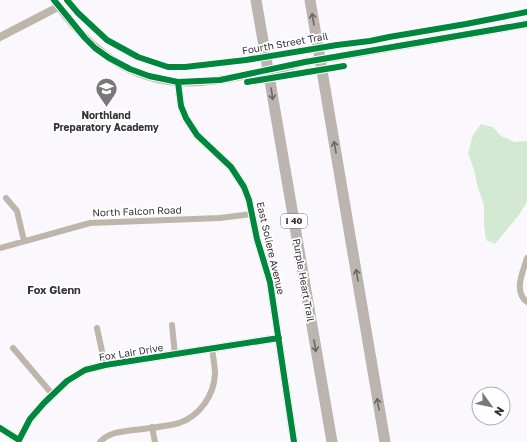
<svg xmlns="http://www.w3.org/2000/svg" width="527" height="442" font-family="'Golos Text',sans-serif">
  <rect width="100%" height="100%" fill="#faf8fc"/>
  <path fill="#d4e9d2" d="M481,124L493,127L501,136L515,142L527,141V202L519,215L495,244L486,240L484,225V205L478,188L474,170L468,153L473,135Z"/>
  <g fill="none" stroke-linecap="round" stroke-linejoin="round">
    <path stroke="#beb5ab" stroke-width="6" d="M6,198L17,211L24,241
      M0,248L90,223L220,218L252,214
      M527,258C523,272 513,291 527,302
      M172,325L175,355
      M97,328L105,365
      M13,348L53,395
      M152,427L155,442
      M100,442C109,432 121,432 134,430C148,428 165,427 179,423C200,416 214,395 215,374C215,366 213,357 212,349"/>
    <path stroke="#beb5ab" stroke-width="8" d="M54,0C84,43 122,77 176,82C202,84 227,79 252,74
      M0,37L58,7
      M336,57L527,24
      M284,68L305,62
      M178,82L181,106L186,118L197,135L231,167L244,187L249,200L257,239L270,282L294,442
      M0,428L19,440
      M18,442L30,419L44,403L67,381L85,370L105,365L279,338"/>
    <path stroke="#bbb4af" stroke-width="11" d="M256,0L332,442
      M310,0L385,442"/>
    <path stroke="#beb5ab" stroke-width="8" d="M305,62L336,57
      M252,74L284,68"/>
    <defs>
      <path id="cycleway" d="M54,0L85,38L95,48L109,58L130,69L149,76L178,82L220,80L305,62L527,24
        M67,0L78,13L107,40L138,57L168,67H185L246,60L337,45L370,41L389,37L466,24L527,12
        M178,82L181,106L186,118L197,135L231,167L244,187L249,200L257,239L270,282L294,442
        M247,82L344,66
        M0,428L19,440L30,419L44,403L67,381L85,370L105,365L279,338"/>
    </defs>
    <use href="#cycleway" stroke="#fff" stroke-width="8"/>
    <use href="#cycleway" stroke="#00873e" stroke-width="6"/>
  </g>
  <defs><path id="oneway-shaft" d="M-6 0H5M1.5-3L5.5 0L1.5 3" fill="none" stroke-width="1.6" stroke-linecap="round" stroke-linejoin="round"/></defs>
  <g stroke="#6b6668">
    <use href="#oneway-shaft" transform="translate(313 19) rotate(-100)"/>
    <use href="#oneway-shaft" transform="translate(272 94) rotate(81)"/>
    <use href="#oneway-shaft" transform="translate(335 147) rotate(-100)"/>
    <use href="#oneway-shaft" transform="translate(357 275) rotate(-100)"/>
    <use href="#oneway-shaft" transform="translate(315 346) rotate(80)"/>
    <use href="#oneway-shaft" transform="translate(378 404) rotate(-100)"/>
  </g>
  <defs>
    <symbol id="school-pin" viewBox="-11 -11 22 30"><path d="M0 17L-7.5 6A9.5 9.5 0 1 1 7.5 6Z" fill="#7b777d" stroke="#fff"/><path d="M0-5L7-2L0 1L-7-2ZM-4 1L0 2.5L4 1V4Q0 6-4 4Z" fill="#fff"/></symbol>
  </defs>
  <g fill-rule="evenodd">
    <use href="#school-pin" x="94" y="76" width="25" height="34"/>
  </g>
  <g text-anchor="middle" stroke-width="3.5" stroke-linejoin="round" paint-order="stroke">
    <rect fill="#fff" stroke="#727074" stroke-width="1" x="281" y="214" width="26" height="14" rx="3"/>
    <g font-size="9" font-weight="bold" fill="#363238">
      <text x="294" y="224">I 40</text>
    </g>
    <g font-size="10" fill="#363238" stroke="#fff">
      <text transform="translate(285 43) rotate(-10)" y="4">Fourth Street Trail</text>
      <text transform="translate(137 211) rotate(-2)" y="4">North Falcon Road</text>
      <text transform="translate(271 248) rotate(77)" y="4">East Soliere Avenue</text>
      <text transform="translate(304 280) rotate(80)" y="4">Purple Heart Trail</text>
      <text transform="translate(131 352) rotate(-9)" y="4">Fox Lair Drive</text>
    </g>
    <g font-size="10" font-weight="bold" fill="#363238" stroke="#fff">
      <text x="106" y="119">Northland<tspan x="106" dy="12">Preparatory Academy</tspan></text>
    </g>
    <g font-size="11" font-weight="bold" fill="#363238" stroke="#fff">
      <text x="54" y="294">Fox Glenn</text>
    </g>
  </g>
  <g transform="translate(491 406) rotate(123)"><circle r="19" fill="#ffffff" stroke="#afadaf"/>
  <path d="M0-3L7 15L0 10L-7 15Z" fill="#7b777d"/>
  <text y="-6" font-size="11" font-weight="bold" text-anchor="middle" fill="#363238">N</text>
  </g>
</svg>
